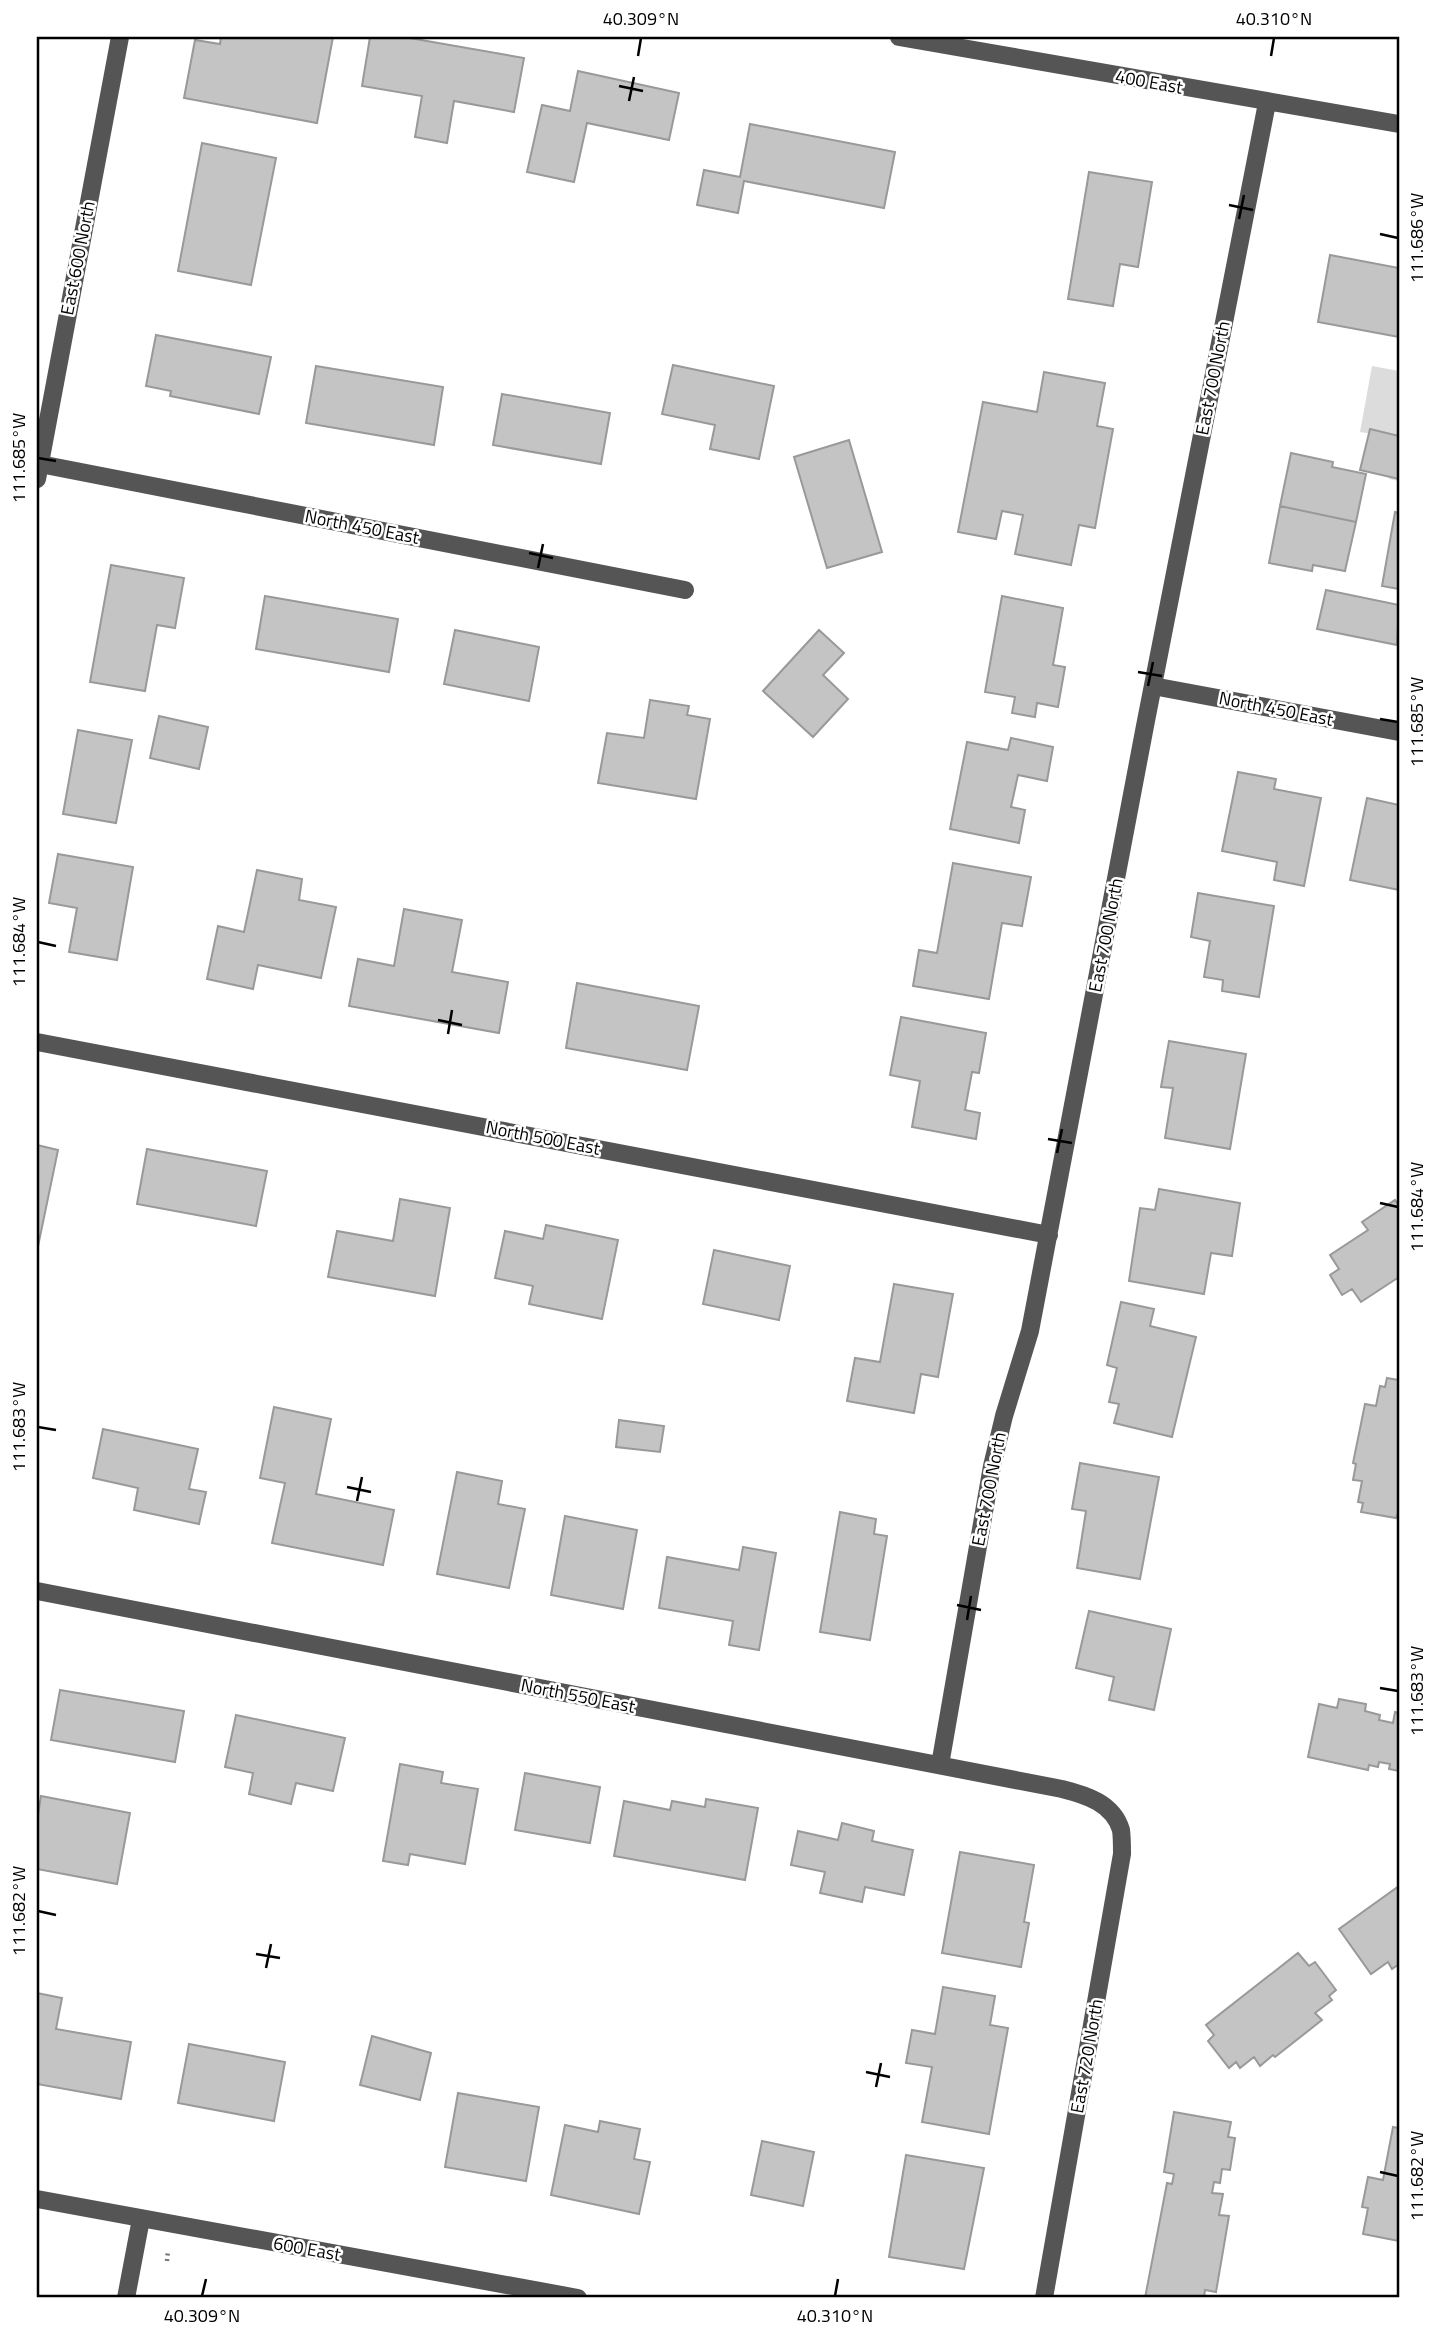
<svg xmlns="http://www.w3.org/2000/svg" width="1436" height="2335" font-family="'Titillium Web',sans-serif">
  <rect width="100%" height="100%" fill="#fff"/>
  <path fill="#dcdcdc" d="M1372,366L1399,371V481L1389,479L1397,438L1360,432Z"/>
  <path fill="#c4c4c4" stroke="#999" stroke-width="2" d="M221,37H333L317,123L184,98L195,40L220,44Z
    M370,37H404L524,58L514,112L454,101L447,143L415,137L422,96L362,86Z
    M578,71L679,93L669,140L587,123L574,182L527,172L542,105L570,111Z
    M750,124L895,152L884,208L744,181L738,213L697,205L704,170L740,177Z
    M202,143L276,158L251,285L178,271Z
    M1089,172L1152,182L1138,267L1120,264L1113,306L1068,299Z
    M1330,255L1399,268V337L1318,322Z
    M156,335L271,357L259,414L170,396L171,391L146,386Z
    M673,365L774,386L759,459L710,449L715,425L662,414Z
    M316,366L443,387L434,445L306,423Z
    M1044,372L1105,383L1097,426L1113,429L1095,528L1079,525L1071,565L1015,554L1023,515L1002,511L996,539L958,532L983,402L1037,412Z
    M502,394L610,413L601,464L493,445Z
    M1370,429L1399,436V479L1360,470Z
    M849,440L882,552L827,568L794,457Z
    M1291,453L1333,462L1332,467L1366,474L1356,522L1280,506Z
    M1280,506L1356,522L1345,571L1313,565L1312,571L1269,563Z
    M1395,512L1399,513V589L1382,586Z
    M111,565L184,578L175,628L157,625L145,691L90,682Z
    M1326,590L1399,605L1397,645L1317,629Z
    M265,596L398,619L389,672L256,649Z
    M1002,596L1063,608L1053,665L1065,667L1058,707L1037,703L1035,717L1012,713L1015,697L985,692Z
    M455,630L539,647L529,701L444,684Z
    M819,630L844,653L823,675L848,699L813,737L763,691Z
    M650,700L689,706L687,715L710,719L696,799L598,783L607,733L644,738Z
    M159,716L208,727L199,769L150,758Z
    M78,730L132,740L116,823L63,814Z
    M1011,738L1053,747L1047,781L1018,775L1011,807L1025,810L1019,843L950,829L967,742L1008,750Z
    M1238,772L1276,779L1274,789L1321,798L1304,886L1274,880L1277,862L1222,851Z
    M1367,798L1399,805V890L1350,880Z
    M58,854L133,867L117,960L69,952L77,908L49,903Z
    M953,863L1031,877L1022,926L1002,923L989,999L913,986L919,950L937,953Z
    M257,870L302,879L299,900L336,907L321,978L258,965L253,989L207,979L218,926L244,932Z
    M1198,893L1274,906L1259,997L1222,991L1223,980L1204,977L1210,941L1191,937Z
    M404,909L462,920L452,972L508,982L499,1033L349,1006L358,959L394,966Z
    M577,983L699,1006L687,1070L566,1048Z
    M901,1017L986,1033L979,1073L972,1072L965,1110L980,1113L976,1139L912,1127L920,1081L890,1075Z
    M1169,1041L1246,1054L1230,1149L1165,1138L1173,1088L1161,1087Z
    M37,1145L58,1150L37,1251Z
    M147,1149L267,1171L256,1226L137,1204Z
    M1159,1189L1240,1203L1232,1256L1211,1253L1204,1294L1129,1281L1140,1208L1155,1210Z
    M400,1199L450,1208L435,1296L328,1277L337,1231L393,1241Z
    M1395,1200L1397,1203L1399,1202V1277L1361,1302L1352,1289L1342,1295L1330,1275L1339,1269L1330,1255L1368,1230L1362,1222Z
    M546,1225L618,1240L602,1319L529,1304L533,1286L495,1278L505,1231L543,1239Z
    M714,1250L790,1266L779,1320L703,1304Z
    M894,1284L953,1294L938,1377L921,1374L914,1413L847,1401L855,1358L880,1362Z
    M1121,1302L1154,1309L1150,1326L1196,1337L1172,1437L1114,1423L1119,1404L1109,1402L1117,1368L1107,1365Z
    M1387,1378L1399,1380V1510L1396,1518L1361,1512L1363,1503L1358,1502L1362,1481L1353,1480L1356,1464L1353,1463L1365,1404L1376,1406L1380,1386L1385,1387Z
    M274,1407L331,1419L316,1494L394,1510L383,1565L272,1543L285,1483L260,1478Z
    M619,1420L664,1426L660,1452L616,1447Z
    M103,1429L198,1449L189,1489L206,1492L199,1524L134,1510L138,1488L93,1478Z
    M1080,1463L1159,1477L1140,1579L1077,1568L1086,1511L1072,1509Z
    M457,1472L502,1481L498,1504L525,1509L509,1588L437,1574Z
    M840,1512L876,1519L874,1534L887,1536L870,1640L820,1632Z
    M565,1516L637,1530L623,1609L551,1595Z
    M743,1547L776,1553L759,1650L729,1645L733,1621L659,1608L667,1557L739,1570Z
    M1089,1611L1171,1629L1154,1710L1109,1700L1114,1677L1076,1668Z
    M60,1690L184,1711L175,1762L51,1740Z
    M1339,1699L1366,1704L1365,1711L1380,1715L1379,1720L1393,1723L1395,1712L1399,1713V1771L1389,1769L1390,1764L1379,1762L1378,1767L1369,1765L1368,1770L1308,1757L1319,1704L1337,1708Z
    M236,1715L345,1738L333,1791L296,1783L291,1804L249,1794L253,1773L225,1767Z
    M400,1764L443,1772L441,1783L478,1789L465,1864L410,1854L408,1865L383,1861Z
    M525,1773L600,1787L590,1843L515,1830Z
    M41,1796L130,1813L117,1884L37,1869V1821Z
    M706,1799L758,1808L745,1880L614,1856L624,1801L670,1810L672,1801L705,1807Z
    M842,1823L874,1831L872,1841L913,1850L904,1895L865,1887L862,1902L820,1893L825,1872L791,1865L798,1831L838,1840Z
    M960,1852L1034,1865L1024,1922L1029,1923L1021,1967L942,1953Z
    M1399,1886V1964L1392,1969L1388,1962L1371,1974L1339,1929Z
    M1298,1953L1309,1966L1315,1962L1336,1990L1329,1996L1332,2000L1315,2013L1322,2020L1275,2057L1273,2055L1260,2066L1254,2057L1240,2068L1236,2062L1229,2068L1208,2041L1214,2035L1206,2025Z
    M943,1987L995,1996L990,2025L1008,2028L989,2134L922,2122L932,2067L906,2063L912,2030L935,2034Z
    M37,1993L62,1998L56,2029L131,2042L121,2099L37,2084Z
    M372,2036L431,2053L420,2100L360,2085Z
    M189,2044L285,2062L274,2121L178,2103Z
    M458,2093L539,2107L526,2181L445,2167Z
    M1174,2112L1231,2122L1228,2137L1235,2138L1230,2170L1222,2169L1220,2183L1214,2182L1212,2193L1223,2194L1219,2215L1229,2216L1216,2292L1205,2290L1204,2298H1145L1167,2183L1172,2184L1174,2174L1164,2172Z
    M600,2121L640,2129L634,2159L650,2162L639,2214L551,2195L565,2125L598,2132Z
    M1393,2127L1399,2128V2241L1363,2234L1368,2208L1362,2207L1368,2177L1383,2180Z
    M762,2141L814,2152L803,2206L751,2195Z
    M906,2155L984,2168L964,2269L889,2257Z"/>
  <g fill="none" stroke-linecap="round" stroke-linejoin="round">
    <path stroke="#777" stroke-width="4.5" stroke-dasharray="2 3.5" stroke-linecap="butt" d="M167,2261L168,2250"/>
    <path stroke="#555" stroke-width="18" d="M899,37L1399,124
      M40,464L685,590
      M37,479L120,37
      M1153,686L1399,732
      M37,1042L1049,1235
      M37,1591L1062,1789C1086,1795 1113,1803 1121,1830C1122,1837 1122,1846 1122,1854L1044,2298
      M940,1765L992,1466L1004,1416L1030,1331L1145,726L1267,103
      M37,2199L578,2298
      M126,2298L141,2219"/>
  </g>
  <path fill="none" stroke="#000" stroke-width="2.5" d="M638,56L641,38M1271,56L1274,38M619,86L643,91M629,101L634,77M1229,205L1253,210M1239,219L1244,195M1380,234L1398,238M38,458L56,461M529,553L553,558M538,568L543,544M1138,672L1162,676M1148,686L1153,662M1380,719L1398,722M38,942L56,946M438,1020L462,1025M448,1034L452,1010M1048,1139L1072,1143M1057,1153L1062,1129M1380,1203L1398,1207M38,1427L56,1430M347,1487L371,1492M357,1501L362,1477M957,1605L981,1610M967,1620L971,1596M1380,1688L1398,1691M38,1911L56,1915M256,1954L280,1958M266,1968L271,1944M866,2072L890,2077M876,2087L881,2063M1380,2172L1398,2176M202,2296L206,2279M835,2296L838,2279"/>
  <g text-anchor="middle" stroke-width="5" stroke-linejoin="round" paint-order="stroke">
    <g font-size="18" fill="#000" stroke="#fff">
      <text transform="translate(1149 82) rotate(10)" y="6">400 East</text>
      <text transform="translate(78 258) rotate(-79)" y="6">East 600 North</text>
      <text transform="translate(1213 378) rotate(-79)" y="6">East 700 North</text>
      <text transform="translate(362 527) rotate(11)" y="6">North 450 East</text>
      <text transform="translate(1276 709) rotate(11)" y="6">North 450 East</text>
      <text transform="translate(1106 935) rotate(-79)" y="6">East 700 North</text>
      <text transform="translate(543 1138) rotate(11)" y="6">North 500 East</text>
      <text transform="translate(989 1489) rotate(-79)" y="6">East 700 North</text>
      <text transform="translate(578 1696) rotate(11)" y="6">North 550 East</text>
      <text transform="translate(1087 2056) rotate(-80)" y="6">East 720 North</text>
      <text transform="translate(307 2249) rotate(10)" y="6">600 East</text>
    </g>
  </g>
  <rect width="1436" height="2335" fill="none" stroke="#ffffff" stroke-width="77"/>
  <rect x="38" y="38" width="1360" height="2258" fill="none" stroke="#000" stroke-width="2.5"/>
  <g font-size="18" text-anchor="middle" fill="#000">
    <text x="641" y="25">40.309°N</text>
    <text x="1274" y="25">40.310°N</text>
    <text transform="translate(1417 238) rotate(-90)" y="6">111.686°W</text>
    <text transform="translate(19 458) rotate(-90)" y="6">111.685°W</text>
    <text transform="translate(1417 722) rotate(-90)" y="6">111.685°W</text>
    <text transform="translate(19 942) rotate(-90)" y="6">111.684°W</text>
    <text transform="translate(1417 1207) rotate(-90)" y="6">111.684°W</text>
    <text transform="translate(19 1427) rotate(-90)" y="6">111.683°W</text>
    <text transform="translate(1417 1691) rotate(-90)" y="6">111.683°W</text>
    <text transform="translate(19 1911) rotate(-90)" y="6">111.682°W</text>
    <text transform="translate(1417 2176) rotate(-90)" y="6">111.682°W</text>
    <text x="202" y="2322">40.309°N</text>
    <text x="835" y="2322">40.310°N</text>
  </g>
</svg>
